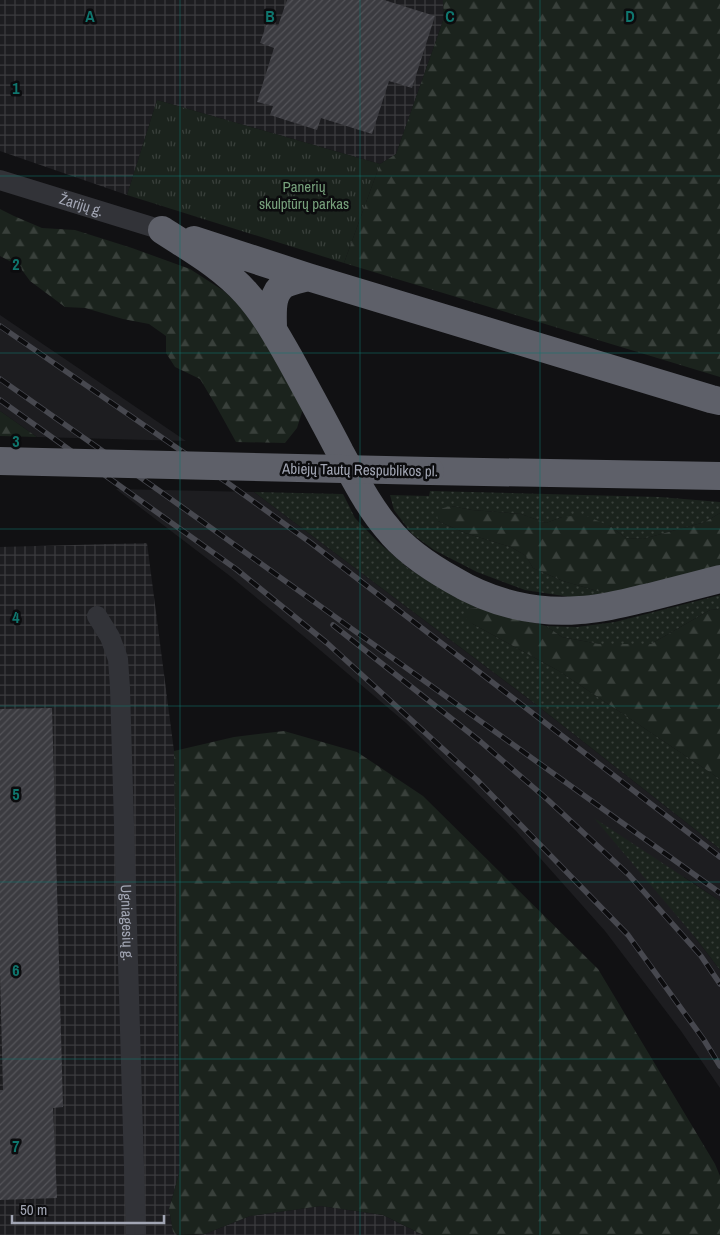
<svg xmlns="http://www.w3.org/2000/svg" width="720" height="1235" font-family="'Archivo Narrow',sans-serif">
  <defs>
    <pattern id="industrial-grid" width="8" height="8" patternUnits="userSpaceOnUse" patternTransform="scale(1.25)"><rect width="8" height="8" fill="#1d1d20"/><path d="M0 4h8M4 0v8" fill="none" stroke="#3b3b3e"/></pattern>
    <pattern id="grass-dots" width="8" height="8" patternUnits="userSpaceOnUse" patternTransform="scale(1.25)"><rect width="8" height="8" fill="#1b231d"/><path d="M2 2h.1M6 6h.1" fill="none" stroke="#39403b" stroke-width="1.8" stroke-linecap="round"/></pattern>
    <pattern id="forest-firs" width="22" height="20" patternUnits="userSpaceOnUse" patternTransform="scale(1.25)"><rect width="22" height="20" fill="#1b231d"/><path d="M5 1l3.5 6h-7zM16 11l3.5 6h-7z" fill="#39403b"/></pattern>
    <pattern id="park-tufts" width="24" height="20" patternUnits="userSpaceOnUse" patternTransform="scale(1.25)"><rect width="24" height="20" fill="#1b231d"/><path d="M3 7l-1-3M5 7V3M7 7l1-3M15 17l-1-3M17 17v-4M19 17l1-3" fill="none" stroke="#39403b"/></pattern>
    <pattern id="building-hatch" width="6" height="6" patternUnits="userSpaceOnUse" patternTransform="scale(1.25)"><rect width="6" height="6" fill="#3b3b40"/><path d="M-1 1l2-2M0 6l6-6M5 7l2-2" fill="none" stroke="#545459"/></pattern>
  </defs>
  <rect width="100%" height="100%" fill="#111113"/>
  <path fill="#1d1d20" d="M0,315L186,441L37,437L0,411Z
    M116,489L254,492L529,699L720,849V901L684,877L694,936L720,970V1088L681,1031L605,931L516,831L406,723L307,639L230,576Z"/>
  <path fill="url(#industrial-grid)" d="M0,0H443L444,18L396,154L380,164L157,100L127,195L0,151Z
    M147,543L174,751L180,1170L169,1209L173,1231L178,1235H0V547Z
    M321,1206L383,1215L423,1235H194L205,1234L250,1216Z"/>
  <path fill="url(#grass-dots)" d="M430,491L660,497L720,502V513L705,522L643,539L626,538L610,526L562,517L546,523L521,514L472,510L451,506L438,521L465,533L511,547L526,556L533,568L563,581L601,592L622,593L583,599L525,590L477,572L434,550L412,534L394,510L390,495L429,496Z
    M254,492L343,494L355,518L378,542L408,568L442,589L477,608L467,609L471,623L559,671L720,779V849L529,699Z
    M720,595V609L710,610L651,644H599L562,637L546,626L577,627L615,622Z
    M594,818L720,901V970L694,936Z"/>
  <path fill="url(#forest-firs)" d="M443,0H720V377L344,263L380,164L396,154L444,18Z
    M0,209L14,216L42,228L75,230L132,248L190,269L224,291L256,321L303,409L297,428L285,443L236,442L215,404L200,379L175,367L166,353V336L149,324L123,319L85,308L65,307L30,281L19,266L0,256Z
    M0,411L37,437L0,436Z
    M451,506L472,510L521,514L546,523L562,517L584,515L610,526L626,538L643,539L705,522L720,513V567L622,593L601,592L563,581L533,568L526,556L511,547L465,533L438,521L437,514L440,509Z
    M477,608L546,626L562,637L599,644H651L710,610L720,609V779L559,671L471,623L465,617L467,609Z
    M284,731L357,752L423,796L598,969L715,1164L720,1176V1235H423L383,1215L321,1206L250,1216L205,1234L178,1235L173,1232L169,1209L180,1170L174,751L234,737Z"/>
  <path fill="url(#park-tufts)" d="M157,100L380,164L344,263L127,195Z"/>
  <path fill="url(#building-hatch)" d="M287,0H384L435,16L412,88L389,81L372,134L321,118L317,130L270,115L273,106L257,102L274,48L260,43L267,23L278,26Z
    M52,708L63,1107L53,1108L57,1198L0,1200V1090H3L0,973V709Z"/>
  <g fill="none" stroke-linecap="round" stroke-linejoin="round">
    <g stroke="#323338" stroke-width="20">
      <path id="s1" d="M0,180L162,230"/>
      <path id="s2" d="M97,616L110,637L118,659L120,688L136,1235"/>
    </g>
    <path stroke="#5e6069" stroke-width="28" d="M162,230C191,249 222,266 246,293C264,313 277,336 290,359C307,390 324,421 340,452C355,479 368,506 388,529C405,551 430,567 453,580C491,603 536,614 580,610C604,609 627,602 650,597C674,591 697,585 720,579
      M194,240L308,277L711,399L720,401
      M273,329C273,314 270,293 285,284C291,281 301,279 308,277
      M430,471L720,476"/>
    <defs>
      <path id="rail" d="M0,326L225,481L311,543L720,857
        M0,379L161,492L720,893
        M0,400L236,569L327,643L477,780L628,935L704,1040L720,1066
        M333,625L481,742L548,800L629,875L701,956L720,984"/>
    </defs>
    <use href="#rail" stroke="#47484f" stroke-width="5.5"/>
    <use href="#rail" stroke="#0c0c0e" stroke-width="4" stroke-dasharray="11" stroke-linecap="butt"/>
    <path stroke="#5e6069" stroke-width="28" d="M0,461L430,471"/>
  </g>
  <path fill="none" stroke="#0f766e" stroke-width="1" stroke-opacity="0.55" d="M180,0V1235M360,0V1235M540,0V1235M0,176H720M0,353H720M0,529H720M0,706H720M0,882H720M0,1059H720"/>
  <g text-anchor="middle" stroke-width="5" stroke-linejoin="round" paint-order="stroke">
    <g font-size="15" fill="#77a17c" stroke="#0c0c0e">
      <text x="304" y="192">Panerių<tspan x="304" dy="17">skulptūrų parkas</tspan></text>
    </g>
    <g font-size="15" fill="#a2a6b4" stroke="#0c0c0e">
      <text dy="5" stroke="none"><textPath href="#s1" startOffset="85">Žarijų g.</textPath></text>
      <text transform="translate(360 470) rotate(1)" y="5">Abiejų Tautų Respublikos pl.</text>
      <text dy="5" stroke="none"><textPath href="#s2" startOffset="312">Ugniagesių g.</textPath></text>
    </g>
  </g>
  <g font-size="16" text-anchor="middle" font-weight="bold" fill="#0f766e" stroke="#0c0c0e" stroke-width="5" stroke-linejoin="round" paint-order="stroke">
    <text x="90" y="22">A</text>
    <text x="270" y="22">B</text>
    <text x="450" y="22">C</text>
    <text x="630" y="22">D</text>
    <text x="16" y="94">1</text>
    <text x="16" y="270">2</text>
    <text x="16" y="447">3</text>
    <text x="16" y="623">4</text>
    <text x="16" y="800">5</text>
    <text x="16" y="976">6</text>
    <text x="16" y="1152">7</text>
  </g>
  <path d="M12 1215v8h152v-8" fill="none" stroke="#a2a6b4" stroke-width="2.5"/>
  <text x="20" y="1215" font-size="15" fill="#a2a6b4" stroke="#0c0c0e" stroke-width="4" paint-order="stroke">50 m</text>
</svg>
